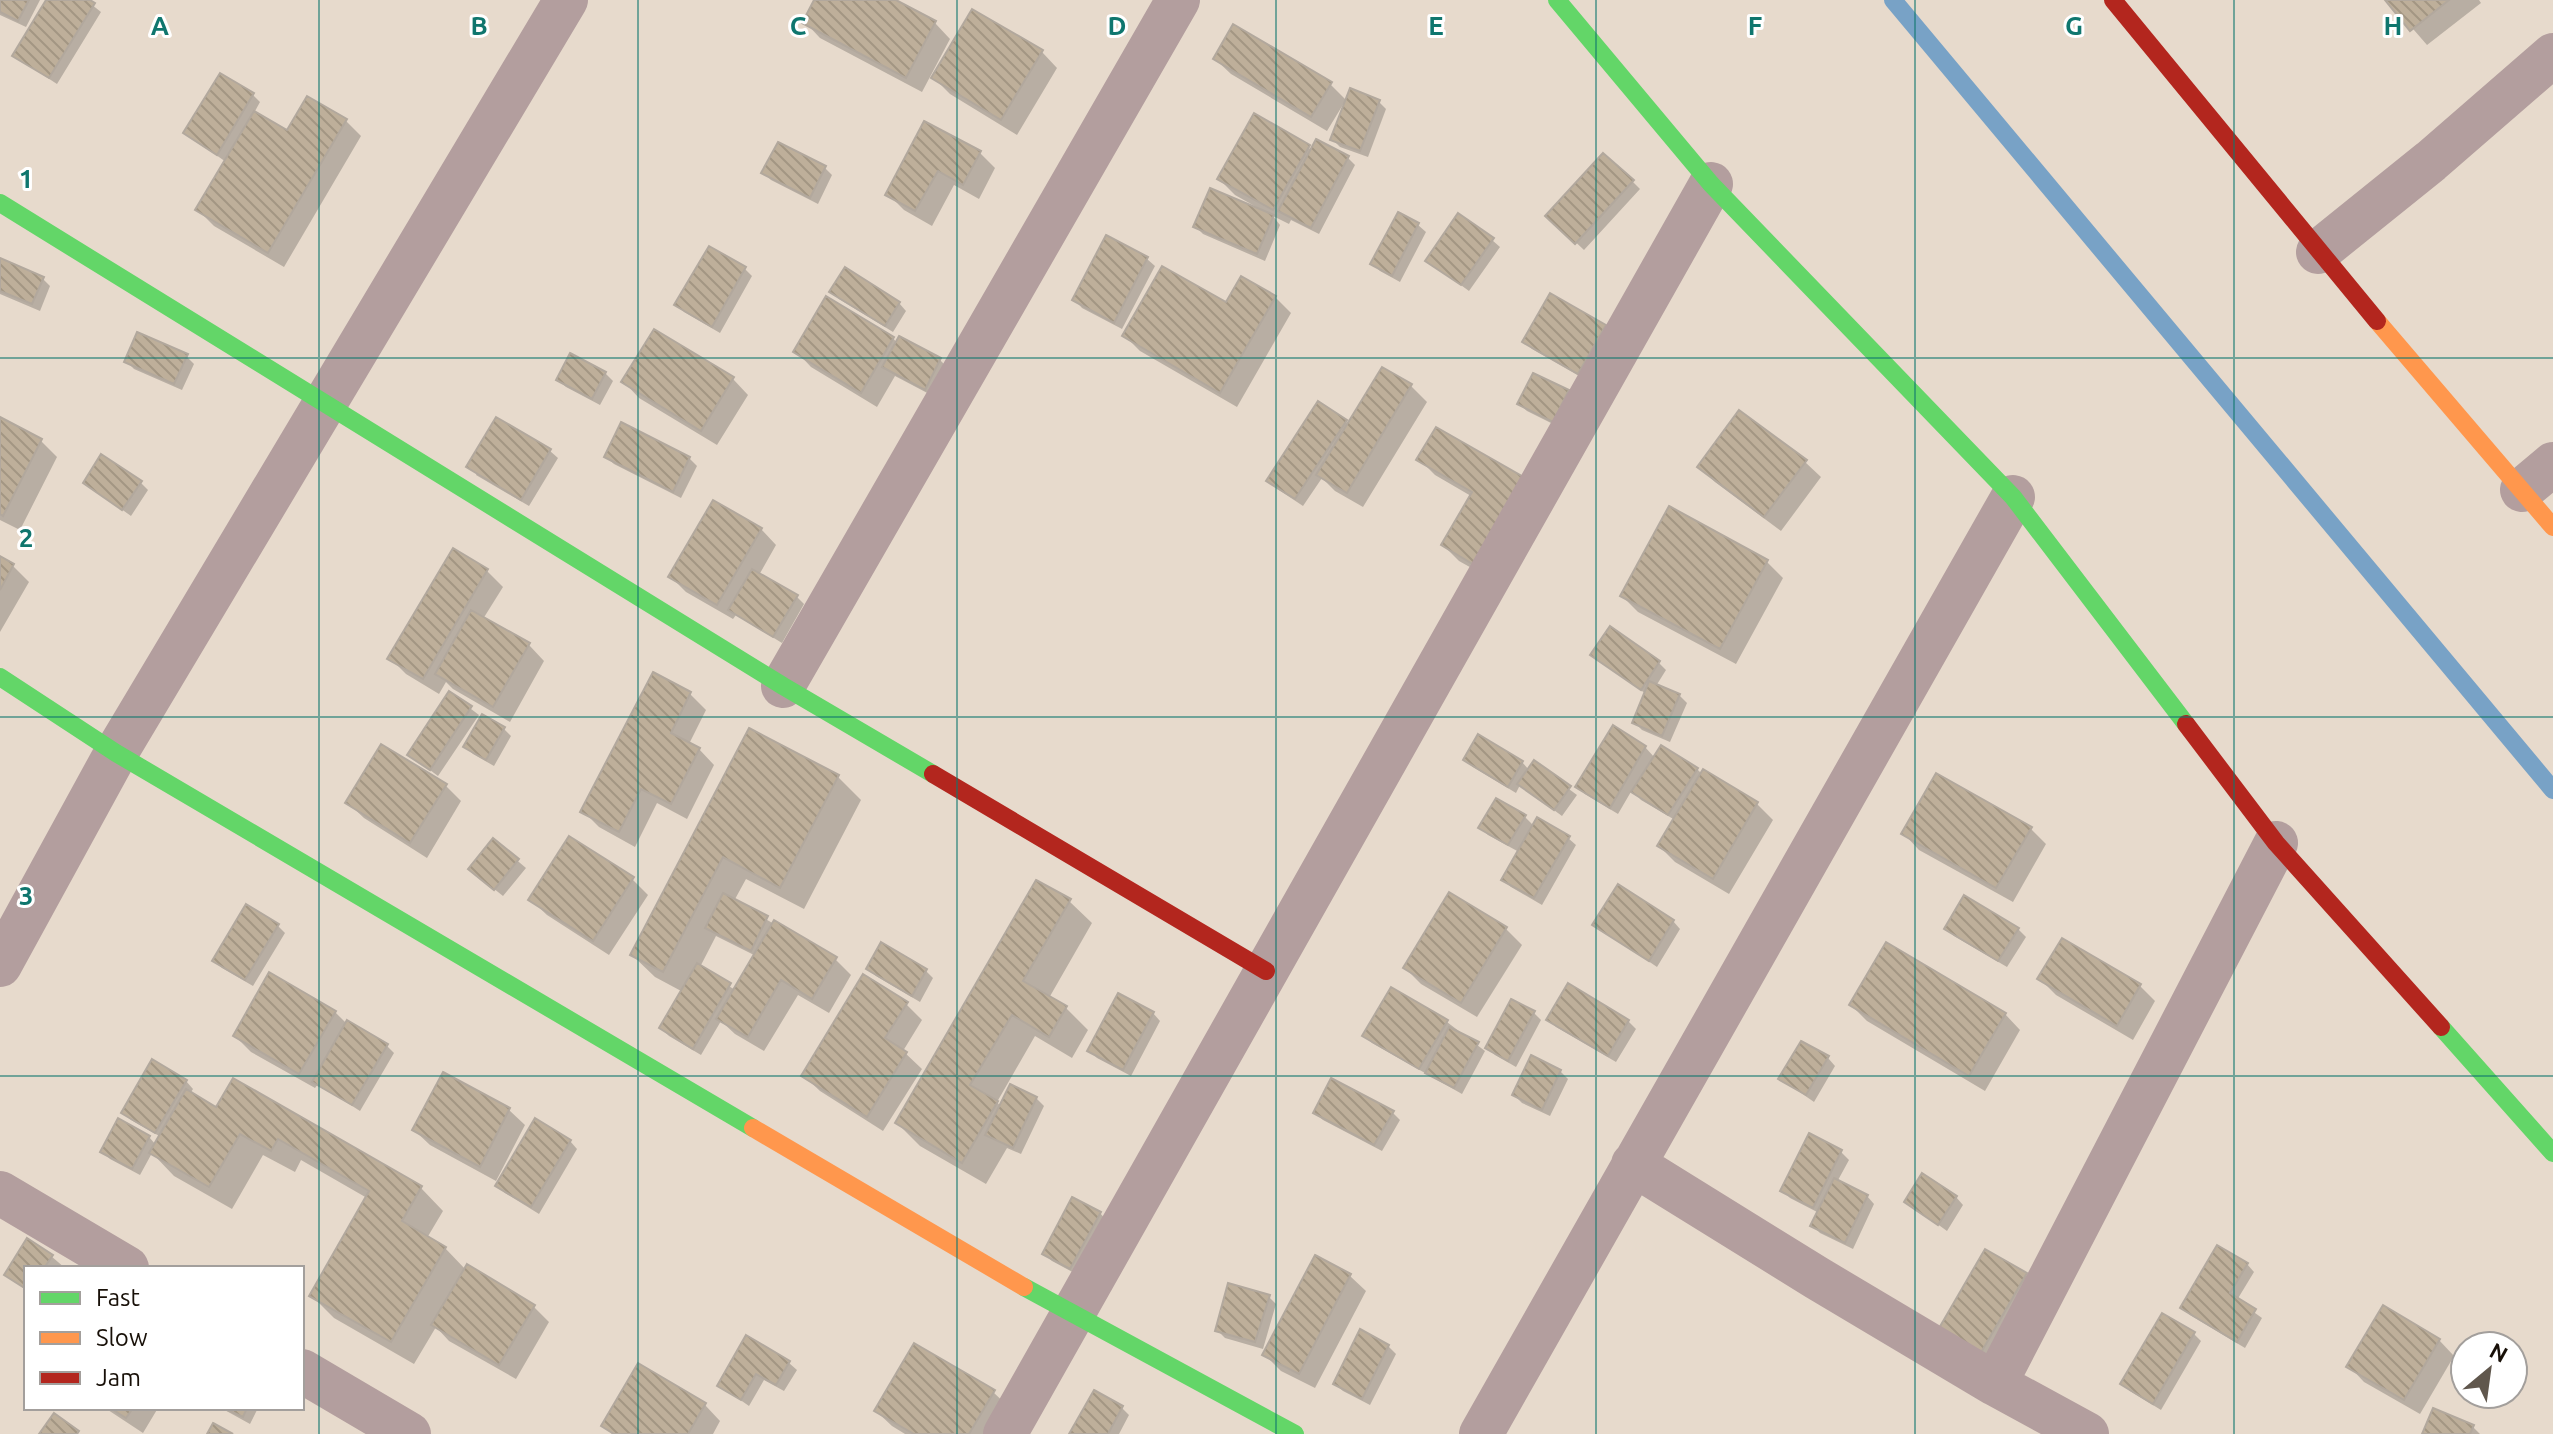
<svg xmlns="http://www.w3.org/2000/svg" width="2553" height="1434" font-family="Ubuntu,sans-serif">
  <defs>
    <pattern id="building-back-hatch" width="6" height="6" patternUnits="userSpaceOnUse" patternTransform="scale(2)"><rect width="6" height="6" fill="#beaf9a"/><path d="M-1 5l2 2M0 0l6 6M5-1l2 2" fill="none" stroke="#a39683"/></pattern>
  </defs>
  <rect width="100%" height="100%" fill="#e7dacc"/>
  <path fill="#0003" fill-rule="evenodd" d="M0,0H40L26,27L0,15Z
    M48,0H86L101,12L57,84L14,56Z
    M816,0H892L935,23L950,39L922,92L820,38L805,22Z
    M2388,0H2479L2481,3L2427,45Z
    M1042,52L1057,68L1017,135L950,94L934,78Z
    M1215,59L1330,84L1347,101H1378L1386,109L1368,157L1340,147L1332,139L1346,104L1344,103L1327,131L1231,74Z
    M253,95L260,102L254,113L287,133L345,120L361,136L284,267L214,226L198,210L226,162L185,133Z
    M925,123L979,152L995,168L979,199L954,185L932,226L904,210L888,194Z
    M1308,147L1312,151L1347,157L1355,165L1319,234L1291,220L1289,224L1273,216L1280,225L1265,261L1203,234L1195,226L1257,210L1258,208L1235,195L1219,179Z
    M825,168L832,175L818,204L771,180L764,173Z
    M1632,181L1640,189L1584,250L1548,216Z
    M1418,225L1426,232L1400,282L1380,271L1373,264Z
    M1107,238L1147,259L1155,266L1122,329L1082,308L1075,300Z
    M1492,240L1500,247L1469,291L1428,261Z
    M0,263L43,279L50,286L40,311L0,294Z
    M745,269L752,276L720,333L684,312L677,304Z
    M832,292L899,303L906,311L893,332L839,299Z
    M1275,297L1291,313L1237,407L1140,351L1125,336L1227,305Z
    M1604,327L1612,334L1586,380L1532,349L1525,342Z
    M893,338L897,343L940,360L947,367L933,396L895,376L877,407L811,367L796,351Z
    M186,356L194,364L182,390L134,369L126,361Z
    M1383,369L1411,386L1427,402L1363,507L1335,491L1322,478L1303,506L1276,488L1269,481L1346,422L1349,425Z
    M605,373L613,381L600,405L566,387L558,380Z
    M1534,375L1568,392L1576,400L1561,428L1527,411L1519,404Z
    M733,379L748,395L717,445L639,398L624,382Z
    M0,419L41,441L57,457L20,530L0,520Z
    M497,419L550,451L558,458L529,506L476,475Z
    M606,457L689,458L697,466L681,498L614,464Z
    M1419,459L1525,481L1493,580L1459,561L1443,545L1471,496L1435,475Z
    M1805,462L1821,477L1781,531L1715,482L1700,467Z
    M140,482L148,490L131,516L85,483Z
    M1669,509L1767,562L1783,578L1736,664L1638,612L1622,596Z
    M761,529L776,545L759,575L796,596L804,604L782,643L736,615L733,619L686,592L671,577Z
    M0,558L13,566L29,582L0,632Z
    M487,571L503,587L483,619L529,645L544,661L510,722L453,689L446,682L439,694L406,674L390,658Z
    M1610,629L1659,663L1666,670L1656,686L1679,695L1687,703L1670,742L1642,730L1635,723L1646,694L1593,655Z
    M654,675L690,694L706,710L689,744L699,749L714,765L687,819L657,803L635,847L599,827L583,811Z
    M450,693L479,715L438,776L410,755Z
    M504,729L511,736L494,766L473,754L465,746Z
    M750,730L838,777L861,800L804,909L746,879L734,901L835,959L851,975L829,1013L798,995L764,1051L735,1034L721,1021L701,1055L669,1036L661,1028L683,992L655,977L632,955ZM716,936L756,956L735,990L700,967Z
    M1645,747L1655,758L1697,769L1702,774L1703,772L1757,804L1773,820L1729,894L1675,862L1659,846L1675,820L1641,800L1632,790L1618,814L1585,794L1578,787Z
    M1465,760L1522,762L1529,770L1534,763L1577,795L1562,816L1520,785L1516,793L1473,767Z
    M445,785L461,801L427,858L364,818L348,803Z
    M1525,817L1534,826L1568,838L1576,845L1542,905L1511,887L1503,880L1519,852L1488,835L1481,828Z
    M2030,828L2046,844L2013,902L1919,850L1904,834Z
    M493,840L526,868L503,896L478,876Z
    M632,879L648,895L609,955L547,915L531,900Z
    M1450,895L1506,929L1522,945L1477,1017L1421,984L1405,968Z
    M1069,901L1092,923L1049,998L1066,1008L1088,1030L1072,1058L1035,1036L997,1102L1001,1107L1036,1098L1044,1106L1021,1154L1007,1148L986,1184L920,1146L897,1123Z
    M1673,921L1680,929L1657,967L1595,925Z
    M277,925L285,933L253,986L222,968L215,961Z
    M1946,928L2018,929L2026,937L2007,967L1954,936Z
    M869,969L926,971L933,978L920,1002L876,976Z
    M2040,979L2139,985L2155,1001L2133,1040L2056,995Z
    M906,1004L922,1020L903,1051L922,1069L883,1131L820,1091L804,1076Z
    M1851,1005L2005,1014L2020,1030L1985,1091L1867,1021Z
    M335,1012L347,1024L386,1045L394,1053L360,1111L318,1084L315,1088L251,1052L235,1036Z
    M1153,1013L1160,1021L1131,1076L1097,1058L1089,1050Z
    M1534,1013L1541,1020L1516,1067L1495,1055L1488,1047Z
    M1549,1020L1628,1021L1636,1029L1616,1062L1556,1027Z
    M1447,1022L1485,1051L1462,1094L1372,1043L1365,1036Z
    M1802,1043L1828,1058L1835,1066L1814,1102L1781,1079Z
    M1560,1071L1568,1079L1550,1116L1522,1103L1514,1095Z
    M186,1081L193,1089L190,1094L217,1110L421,1188L443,1211L427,1238L445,1248L466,1270L534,1307L549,1322L516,1379L449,1341L436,1327L414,1364L334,1318L311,1295L367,1198L301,1160L295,1172L263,1155L232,1209L174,1176L152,1153L140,1175L110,1159L102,1151L149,1137L156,1145L161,1137L131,1120L124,1113Z
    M509,1110L525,1125L496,1181L430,1145L414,1130Z
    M1392,1112L1400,1120L1382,1151L1323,1120L1315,1113Z
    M1810,1136L1841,1152L1849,1160L1837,1182L1867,1196L1874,1204L1853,1249L1820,1233L1813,1226L1819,1213L1790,1198L1782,1190Z
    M570,1141L577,1149L539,1214L505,1193L497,1186Z
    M1956,1197L1963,1205L1947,1231L1907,1202Z
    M1100,1213L1107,1221L1078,1275L1052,1261L1044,1254Z
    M1986,1251L2026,1275L2042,1290L1996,1370L1956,1346Z
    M51,1256L65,1268H26V1290L7,1275Z
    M2247,1264L2254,1272L2237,1300L2262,1318L2245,1348L2190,1315L2183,1308Z
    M1350,1276L1366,1291L1315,1388L1281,1371L1265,1355Z
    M1269,1297L1276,1304L1263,1349L1225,1338L1217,1330Z
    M2194,1334L2201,1341L2161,1410L2130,1391L2122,1384Z
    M747,1338L789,1363L797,1370L784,1391L764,1380L749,1406L719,1385Z
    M2439,1340L2454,1356L2420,1414L2364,1382L2349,1366Z
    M1388,1346L1396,1354L1370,1405L1343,1391L1335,1384Z
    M993,1392L1009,1407L993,1434H905L892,1426L876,1411Z
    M705,1405L720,1421L713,1434H612L603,1426Z
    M105,1408H158L143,1433Z
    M221,1408H258L250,1424Z
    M1122,1408L1129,1415L1119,1434H1072Z
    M2473,1427L2480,1434H2425Z"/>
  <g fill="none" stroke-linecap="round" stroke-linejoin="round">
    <path stroke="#78a2c6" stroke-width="18" d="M1893,0L2553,790"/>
  </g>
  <path fill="url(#building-back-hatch)" stroke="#b2a89d" stroke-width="2" d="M0,0H29L18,21L0,12Z
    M46,0H90L95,3L49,78L12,56Z
    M814,0H896L936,21L906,78L802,23Z
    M2385,0H2449L2410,31Z
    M972,9L1043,50L1001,120L931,78Z
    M1233,24L1332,82L1311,117L1213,59Z
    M220,73L254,93L217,155L183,133Z
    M1350,88L1380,100L1360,151L1330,140Z
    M307,96L347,119L268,253L195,210L254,111L287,130Z
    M1254,113L1310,145L1273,210L1217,179Z
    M924,121L981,151L963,185L938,171L915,211L885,195Z
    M1316,139L1349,156L1311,228L1278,211Z
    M778,142L826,166L810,198L761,173Z
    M1603,153L1634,180L1575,244L1545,216Z
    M1210,188L1274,215L1257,254L1193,227Z
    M1398,212L1419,223L1392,276L1370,264Z
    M1458,213L1494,238L1461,285L1425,261Z
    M1106,235L1148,257L1114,323L1072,300Z
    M709,246L746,267L712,327L674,305Z
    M0,258L44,277L32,304L0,291Z
    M1162,266L1226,302L1241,276L1276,296L1220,393L1122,336Z
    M845,267L900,302L885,326L829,292Z
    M1550,293L1606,325L1578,374L1522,342Z
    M826,296L894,337L861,393L793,352Z
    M654,329L734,377L701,431L621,382Z
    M137,332L188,354L174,384L124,362Z
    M899,336L941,358L925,390L882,367Z
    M570,353L606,372L592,399L556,380Z
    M1382,367L1412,384L1347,493L1316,475Z
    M1533,373L1569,390L1553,422L1517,404Z
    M1318,401L1347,420L1295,499L1266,481Z
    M1739,410L1807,460L1764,517L1697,467Z
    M0,417L42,439L3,516L0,514Z
    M496,417L551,449L521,500L466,467Z
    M621,422L690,457L673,492L604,457Z
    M1436,427L1527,479L1476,566L1441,545L1472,492L1416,460Z
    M101,454L142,481L122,510L83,483Z
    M713,500L762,528L717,605L668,577Z
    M1669,506L1768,560L1720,649L1620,596Z
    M453,548L488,569L423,679L387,659Z
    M0,556L14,564L0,590Z
    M752,569L798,595L773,637L728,610Z
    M471,610L530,643L493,707L435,674Z
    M1610,626L1660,661L1641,690L1590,655Z
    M653,672L691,692L671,733L700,748L671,804L641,789L619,832L580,812Z
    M1649,681L1680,694L1662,736L1632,723Z
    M449,691L472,706L430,770L407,755Z
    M482,714L505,727L486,760L463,747Z
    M1613,725L1646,746L1610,808L1575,787Z
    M749,728L839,775L780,888L723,857L663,972L630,955Z
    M1478,734L1523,761L1508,787L1463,760Z
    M381,744L447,784L410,843L345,803Z
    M1661,745L1698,768L1668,815L1631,792Z
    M1534,760L1571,786L1554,810L1517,784Z
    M1703,769L1758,802L1713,879L1657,846Z
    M1936,773L2032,827L1996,888L1901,834Z
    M1496,798L1526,815L1508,845L1478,828Z
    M1537,817L1570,836L1534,898L1501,880Z
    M569,836L634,877L593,941L528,900Z
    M493,838L519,859L494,890L468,869Z
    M1036,880L1071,899L1023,981L1067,1006L1049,1037L1012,1015L970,1085L998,1101L962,1163L895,1123Z
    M1618,884L1674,920L1649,961L1592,925Z
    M1449,892L1507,927L1461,1003L1403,968Z
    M723,893L768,916L751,951L705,928Z
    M1964,895L2019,928L1998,961L1944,929Z
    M246,904L279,924L245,980L212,961Z
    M774,920L837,957L812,999L781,980L748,1037L716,1019Z
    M2062,938L2141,984L2117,1026L2037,979Z
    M881,942L927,969L912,996L866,969Z
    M1886,942L2006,1013L1969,1076L1849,1005Z
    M697,963L731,983L693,1049L659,1028Z
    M269,972L336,1011L299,1074L233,1036Z
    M863,974L908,1002L885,1038L907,1052L867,1117L801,1076Z
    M1568,983L1629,1020L1608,1056L1546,1020Z
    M1391,987L1448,1020L1419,1069L1362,1036Z
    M1118,993L1154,1012L1123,1070L1087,1051Z
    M1511,999L1535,1011L1508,1061L1485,1048Z
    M347,1020L388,1044L352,1105L312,1082Z
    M1449,1027L1479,1042L1454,1088L1425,1073Z
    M1801,1041L1829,1056L1806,1095L1778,1079Z
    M1531,1055L1561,1070L1542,1110L1512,1095Z
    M152,1059L187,1080L155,1133L121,1113Z
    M443,1072L510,1108L480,1167L412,1130Z
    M233,1078L422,1186L402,1221L446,1247L391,1342L309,1296L369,1191L278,1139L271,1151L240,1134L209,1187L149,1153L186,1089L216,1107Z
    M1331,1078L1394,1111L1374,1145L1313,1113Z
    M1010,1084L1037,1097L1013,1148L985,1135Z
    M118,1118L150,1136L132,1169L100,1152Z
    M535,1118L571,1140L531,1207L495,1186Z
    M1809,1133L1842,1150L1813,1208L1780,1191Z
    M1922,1173L1957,1196L1938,1225L1904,1202Z
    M1834,1178L1868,1195L1845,1243L1810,1226Z
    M1072,1197L1101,1212L1070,1269L1042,1254Z
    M27,1238L53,1255L44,1268H26V1289L4,1275Z
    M2217,1245L2248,1263L2230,1293L2256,1309L2237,1342L2180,1308Z
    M1985,1249L2027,1273L1979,1356L1938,1330Z
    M1315,1255L1351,1274L1299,1374L1262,1355Z
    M467,1264L535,1305L499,1365L431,1325Z
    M1228,1283L1270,1295L1255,1342L1215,1331Z
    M2383,1305L2440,1339L2404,1400L2346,1367Z
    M2162,1313L2195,1332L2153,1404L2120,1384Z
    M1360,1329L1389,1345L1362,1399L1333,1384Z
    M746,1335L790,1361L776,1385L756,1374L741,1400L717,1386Z
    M914,1343L995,1390L969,1434H914L874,1411Z
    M638,1363L706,1403L688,1434H614L601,1426Z
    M1094,1390L1123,1406L1108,1434H1069Z
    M110,1408H133L126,1418Z
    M223,1408H247L243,1417Z
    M2433,1408L2474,1425L2470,1434H2422Z
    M54,1413L79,1431L77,1434H39Z
    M213,1423L233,1434H207Z"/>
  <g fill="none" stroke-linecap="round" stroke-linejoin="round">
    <path stroke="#b39e9e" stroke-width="44" d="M2318,252L2431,161L2553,55
      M2522,490L2553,464
      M783,686L1178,0
      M0,965L116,753L566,0
      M1633,1164L1817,1278L1995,1384L2276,843
      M0,1193L127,1268
      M302,1371L409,1434
      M1995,1384L2087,1434
      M1005,1434L1711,184
      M1481,1434L2013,497"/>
    <path stroke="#63d668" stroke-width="18" d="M1557,0L1711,184L2013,497L2186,724
      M0,203L783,686L933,774
      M0,677L116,753L753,1128
      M2441,1027L2553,1153
      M1024,1287L1295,1434"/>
    <path stroke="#ff974d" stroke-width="18" d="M2377,321L2553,527
      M753,1128L1024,1287"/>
    <path stroke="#b3261e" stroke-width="18" d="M2113,0L2377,321
      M2186,724L2276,843L2441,1027
      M933,774L1266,971"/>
  </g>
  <path fill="none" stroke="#0f766e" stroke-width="2" stroke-opacity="0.55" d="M319,0V1434M638,0V1434M957,0V1434M1276,0V1434M1596,0V1434M1915,0V1434M2234,0V1434M0,358H2553M0,717H2553M0,1076H2553"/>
  <g font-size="26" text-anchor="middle" font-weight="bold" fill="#0f766e" stroke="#fff" stroke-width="6" stroke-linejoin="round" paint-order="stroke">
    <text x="160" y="35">A</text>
    <text x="479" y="35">B</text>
    <text x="798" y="35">C</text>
    <text x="1117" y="35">D</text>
    <text x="1436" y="35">E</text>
    <text x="1755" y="35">F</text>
    <text x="2074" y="35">G</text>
    <text x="2393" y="35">H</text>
    <text x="26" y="188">1</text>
    <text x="26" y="547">2</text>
    <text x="26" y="905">3</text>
  </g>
  <rect x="24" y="1266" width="280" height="144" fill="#ffffff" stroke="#a39f9c" stroke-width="2"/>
  <rect x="40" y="1292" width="40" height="12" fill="#63d668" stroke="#a39f9c" stroke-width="2"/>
  <text x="96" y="1306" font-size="24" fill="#181008">Fast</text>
  <rect x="40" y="1332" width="40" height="12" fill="#ff974d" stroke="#a39f9c" stroke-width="2"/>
  <text x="96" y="1346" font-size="24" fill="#181008">Slow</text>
  <rect x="40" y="1372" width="40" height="12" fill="#b3261e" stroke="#a39f9c" stroke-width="2"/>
  <text x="96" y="1386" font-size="24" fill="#181008">Jam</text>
  <g transform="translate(2489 1370) rotate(29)"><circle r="38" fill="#ffffff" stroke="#a39f9c" stroke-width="2"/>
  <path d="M0-6L14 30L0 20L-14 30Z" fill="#60574d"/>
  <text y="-12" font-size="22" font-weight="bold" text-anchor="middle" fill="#181008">N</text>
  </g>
</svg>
